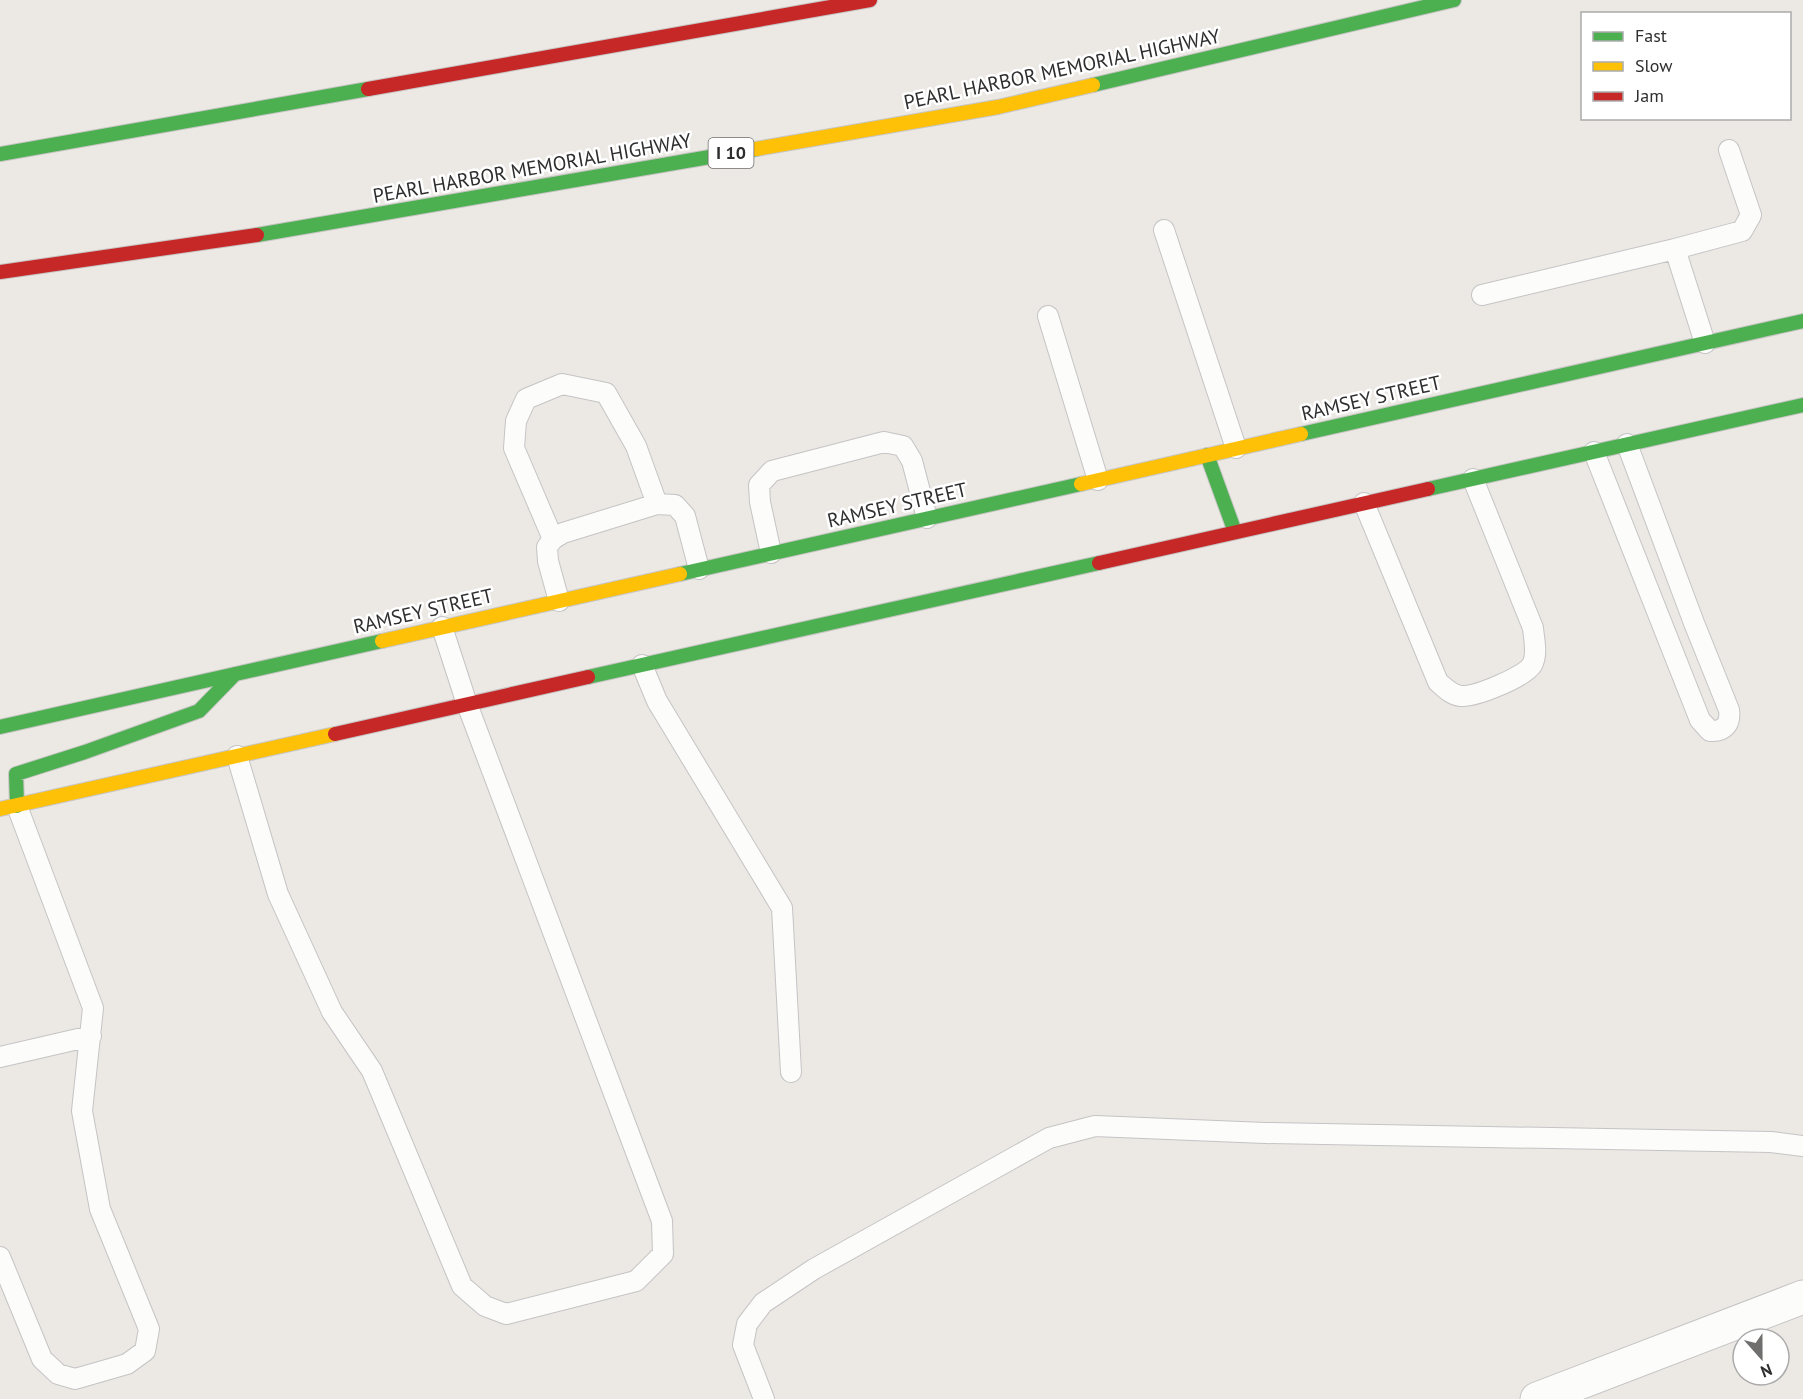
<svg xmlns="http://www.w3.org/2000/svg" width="1803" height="1399" font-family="'PT Sans',sans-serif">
  <rect width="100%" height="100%" fill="#ece8e4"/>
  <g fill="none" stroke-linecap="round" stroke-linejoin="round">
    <defs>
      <path id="lane" d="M1164,230L1236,448
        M1675,249L1742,231L1751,215L1729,150
        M1482,295L1675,249L1705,343
        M1048,316L1098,480
        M1594,452L1700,720L1710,731C1724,732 1731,724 1729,710L1694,623L1627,444
        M1364,503L1438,682C1445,688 1451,695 1461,696C1476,697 1524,677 1532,665C1538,654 1534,640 1533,628L1473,479
        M553,539L514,448L516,421L526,399L562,384L606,393L636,446L657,504
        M771,553L760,502L759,485L772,471L884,442L903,446L912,461L927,518
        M559,601L548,561L547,547L553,539L563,533L657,504L675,505L685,516L699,569
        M642,665L657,701L782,908L791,1072
        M237,756L278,894L332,1012L372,1071L462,1286L485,1306L506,1314L636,1281L663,1254L662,1221L467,704L442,627
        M0,1057L91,1036
        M0,1257L42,1359L58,1374L75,1379L127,1364L145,1351L149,1329L100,1209L82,1111L93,1008L17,806
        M764,1399L743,1345L747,1324L763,1303L814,1269L1049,1138L1095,1126L1265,1133L1771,1142L1803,1146"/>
      <path id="street" d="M1537,1399L1803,1297"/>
      <path id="fast" d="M1093,85L1454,0
        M0,154L368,89
        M257,235L756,149
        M1301,434L1803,321
        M1207,455L1235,532
        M1428,489L1803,405
        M680,574L1081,484
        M588,677L1099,563
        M0,727L382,641
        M17,806L16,774L85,752L199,711L235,674"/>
      <path id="slow" d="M756,149L998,107L1093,85
        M1081,484L1301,434
        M382,641L680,574
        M0,809L335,734"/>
      <path id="jam" d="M368,89L870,0
        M0,272L257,235
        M1099,563L1428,489
        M335,734L588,677"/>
    </defs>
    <use href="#lane" stroke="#c5c4c5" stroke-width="22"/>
    <use href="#street" stroke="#c5c4c5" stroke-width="35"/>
    <use href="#fast" stroke="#c6c5c4" stroke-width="16"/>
    <use href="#slow" stroke="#c6c5c4" stroke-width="16"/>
    <use href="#jam" stroke="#c6c5c4" stroke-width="16"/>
    <use href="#lane" stroke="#fcfcfb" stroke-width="20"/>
    <use href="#street" stroke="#fcfcfb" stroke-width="33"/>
    <use href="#fast" stroke="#4caf50" stroke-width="14"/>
    <use href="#slow" stroke="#ffc107" stroke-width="14"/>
    <use href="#jam" stroke="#c62828" stroke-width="14"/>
  </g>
  <g text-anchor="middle" stroke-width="5" stroke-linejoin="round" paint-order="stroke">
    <rect fill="#fff" stroke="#6d6d6d" stroke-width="1.5" x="708.5" y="138" width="45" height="30" rx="4.5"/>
    <g font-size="18" font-weight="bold" fill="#2e2e2e">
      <text x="731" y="159">I 10</text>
    </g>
    <g font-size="20" fill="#2e2e2e" stroke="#fff">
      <text transform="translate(1062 69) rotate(-12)" y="7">PEARL HARBOR MEMORIAL HIGHWAY</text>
      <text transform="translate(532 168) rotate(-10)" y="7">PEARL HARBOR MEMORIAL HIGHWAY</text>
      <text transform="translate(1371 398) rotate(-13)" y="7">RAMSEY STREET</text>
      <text transform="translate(897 505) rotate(-13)" y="7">RAMSEY STREET</text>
      <text transform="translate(423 611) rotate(-13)" y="7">RAMSEY STREET</text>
    </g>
  </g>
  <rect x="1581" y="12" width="210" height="108" fill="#ffffff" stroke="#ababab" stroke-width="1.5"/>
  <rect x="1593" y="32" width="30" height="9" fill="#4caf50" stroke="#ababab" stroke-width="1.5"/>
  <text x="1635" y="42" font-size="18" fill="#2e2e2e">Fast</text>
  <rect x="1593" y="62" width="30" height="9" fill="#ffc107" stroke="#ababab" stroke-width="1.5"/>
  <text x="1635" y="72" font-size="18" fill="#2e2e2e">Slow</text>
  <rect x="1593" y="92" width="30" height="9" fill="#c62828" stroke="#ababab" stroke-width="1.5"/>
  <text x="1635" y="102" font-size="18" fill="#2e2e2e">Jam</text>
  <g transform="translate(1761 1357) rotate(159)"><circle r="28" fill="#ffffff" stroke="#ababab" stroke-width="1.5"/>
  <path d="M0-4.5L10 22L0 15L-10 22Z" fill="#706f6e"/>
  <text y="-9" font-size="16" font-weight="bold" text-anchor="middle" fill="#2e2e2e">N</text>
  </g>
</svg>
